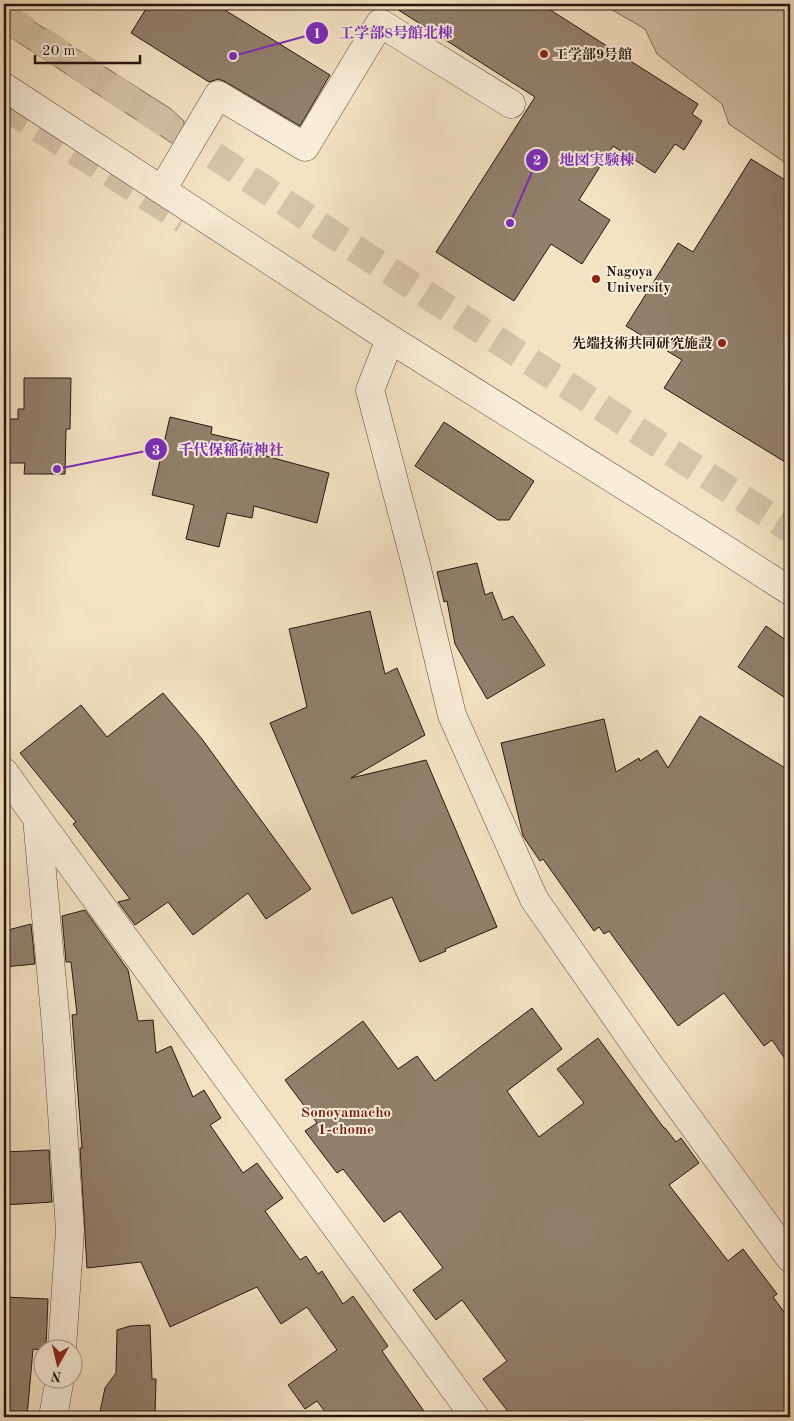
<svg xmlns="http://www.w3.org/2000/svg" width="794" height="1421" font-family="'Old Standard TT','Noto Serif JP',serif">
  <rect width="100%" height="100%" fill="#f4e3c3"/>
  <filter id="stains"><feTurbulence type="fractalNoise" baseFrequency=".004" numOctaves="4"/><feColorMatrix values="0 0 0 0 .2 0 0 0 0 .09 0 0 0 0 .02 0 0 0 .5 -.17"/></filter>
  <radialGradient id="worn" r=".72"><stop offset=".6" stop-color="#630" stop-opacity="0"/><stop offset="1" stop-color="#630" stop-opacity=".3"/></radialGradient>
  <path fill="#d1c0a4" stroke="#7c6a59" d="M4,4H6L171,109L184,121V151L4,33Z
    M602,4H790V166L729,124L722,104L657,54L645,29Z"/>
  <path fill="#91806c" stroke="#26150e" d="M149,4H215L330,75L300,126L226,82L218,79L209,82L131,33Z
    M389,4H541L698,104L692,114L702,121L684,150L675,144L655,173L613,146L579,200L610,220L582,264L551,244L514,301L436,252L535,97Z
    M751,159L790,183V465L664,388L682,360L626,326L678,243L693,252Z
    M24,378H71L70,429H66L65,474H24L25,463H4V419H18V409H24Z
    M170,417L212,427L211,434L268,447L266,456L329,473L317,523L254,506L252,518L227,513L219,547L186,539L194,505L152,495Z
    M444,422L534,481L509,520H498L415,466Z
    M477,563L485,595L492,592L503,620L513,616L545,665L487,699L455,644L447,601L444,602L437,572Z
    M370,611L385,674L397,668L425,735L351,778L426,760L497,927L445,949L446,951L420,962L392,897L352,914L270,723L307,707L289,629Z
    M766,626L790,643V701L738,667Z
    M163,693L202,739L311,889L266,919L248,893L193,935L168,902L135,925L118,902L130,899L73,824L76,822L20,753L81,705L107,737Z
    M700,716L790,771V1066L772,1040L764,1046L724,993L678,1026L609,931L604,934L599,927L594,931L543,859L540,861L523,836L501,743L604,719L616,772L639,758L640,761L657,750L668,768Z
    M85,910L128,970L138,1021L153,1020L156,1053L171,1046L193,1097L204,1090L221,1118L210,1125L243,1173L257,1163L283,1198L265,1211L300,1260L306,1256L318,1274L322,1271L343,1304L353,1296L388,1346L382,1351L428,1417H329L317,1401L305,1409L288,1385L337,1350L307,1307L281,1324L257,1287L170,1327L141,1262L87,1268L80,1148H82L72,1015L77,1014L71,962H66L62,916Z
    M31,924L35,964L4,967V931Z
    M532,1008L562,1049L507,1091L539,1137L584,1103L557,1069L598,1038L664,1128H665L676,1142L681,1138L699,1163L669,1185L728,1261L743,1249L777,1294L773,1297L790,1320V1417H512L483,1379L507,1361L462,1300L436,1320L413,1290L443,1268L400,1211L384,1222L343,1169L337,1173L305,1131L317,1123L285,1080L363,1021L398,1069L417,1056L435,1081Z
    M49,1150L52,1202L4,1205V1152Z
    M4,1297L48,1299L46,1348H42V1350L33,1349L27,1417H4Z
    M150,1325L152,1379H156L155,1417H99L105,1388L116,1373L117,1330L130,1326Z"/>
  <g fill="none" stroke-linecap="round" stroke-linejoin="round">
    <path stroke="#d5c4a8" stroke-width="28" stroke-dasharray="28 14" stroke-linecap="butt" d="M4,16L337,237L790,529
      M4,106L184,220"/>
    <defs>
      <path id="minor" d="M4,87L390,339L714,542L790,591
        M162,190L218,95L305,147L380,23L511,104
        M390,339L370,390L416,565L452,715L534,899L650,1066L790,1258
        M4,772L37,818L56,1025L70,1230L62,1348
        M37,818L475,1417
        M53,1417L60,1378"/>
    </defs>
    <use href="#minor" stroke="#5a483b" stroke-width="29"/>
    <use href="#minor" stroke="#f8edd8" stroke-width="28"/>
  </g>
  <g fill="#8f2418" stroke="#f8edd8" stroke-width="2">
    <circle cx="544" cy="54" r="5"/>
    <circle cx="596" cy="279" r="5"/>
    <circle cx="722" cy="343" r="5"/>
  </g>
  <g text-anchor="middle" stroke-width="4" stroke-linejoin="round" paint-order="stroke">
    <g font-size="14" font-weight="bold" fill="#26150e" stroke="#f8edd8" text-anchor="start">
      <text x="554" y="59">工学部9号館</text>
      <text x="606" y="276">Nagoya<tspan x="606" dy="16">University</tspan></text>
      <text x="712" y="348" text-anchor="end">先端技術共同研究施設</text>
    </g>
    <g font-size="15" font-weight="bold" fill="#7a1f14" stroke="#f8edd8">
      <text x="346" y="1117">Sonoyamacho<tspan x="346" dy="17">1-chome</tspan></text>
    </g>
  </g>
  <path fill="none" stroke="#7b2cbf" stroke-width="2" d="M233 56L317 33M510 223L537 160M57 469L156 449"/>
  <g fill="#7b2cbf" stroke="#f8edd8" stroke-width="2">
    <circle cx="233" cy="56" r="5"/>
    <circle cx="510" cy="223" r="5"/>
    <circle cx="57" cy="469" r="5"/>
    <circle cx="317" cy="33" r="12"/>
    <circle cx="537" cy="160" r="12"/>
    <circle cx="156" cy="449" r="12"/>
  </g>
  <g font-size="15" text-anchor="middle" font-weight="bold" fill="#fff">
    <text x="317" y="38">1</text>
    <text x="537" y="165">2</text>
    <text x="156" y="455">3</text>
  </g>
  <g font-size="15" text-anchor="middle" font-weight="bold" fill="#7b2cbf" stroke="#f8edd8" stroke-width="4" stroke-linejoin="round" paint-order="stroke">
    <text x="396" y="38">工学部8号館北棟</text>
    <text x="597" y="165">地図実験棟</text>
    <text x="231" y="455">千代保稲荷神社</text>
  </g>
  <rect width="794" height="1421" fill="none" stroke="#f4e3c3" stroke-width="20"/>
  <rect x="5" y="5" width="784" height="1411" fill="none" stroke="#26150e" stroke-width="2.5"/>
  <rect x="10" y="10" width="774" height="1401" fill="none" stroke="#26150e"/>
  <g transform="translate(58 1364) rotate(188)"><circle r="24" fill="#f8edd8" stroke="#a49787"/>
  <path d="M0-4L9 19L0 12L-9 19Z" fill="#8f2418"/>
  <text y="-8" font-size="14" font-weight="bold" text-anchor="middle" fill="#26150e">N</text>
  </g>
  <path d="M35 55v8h105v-8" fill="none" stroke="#26150e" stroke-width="2.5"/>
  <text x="42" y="55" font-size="15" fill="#26150e" stroke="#f8edd8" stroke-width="4" paint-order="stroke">20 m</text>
  <rect width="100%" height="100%" filter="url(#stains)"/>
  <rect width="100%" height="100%" fill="url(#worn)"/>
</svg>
